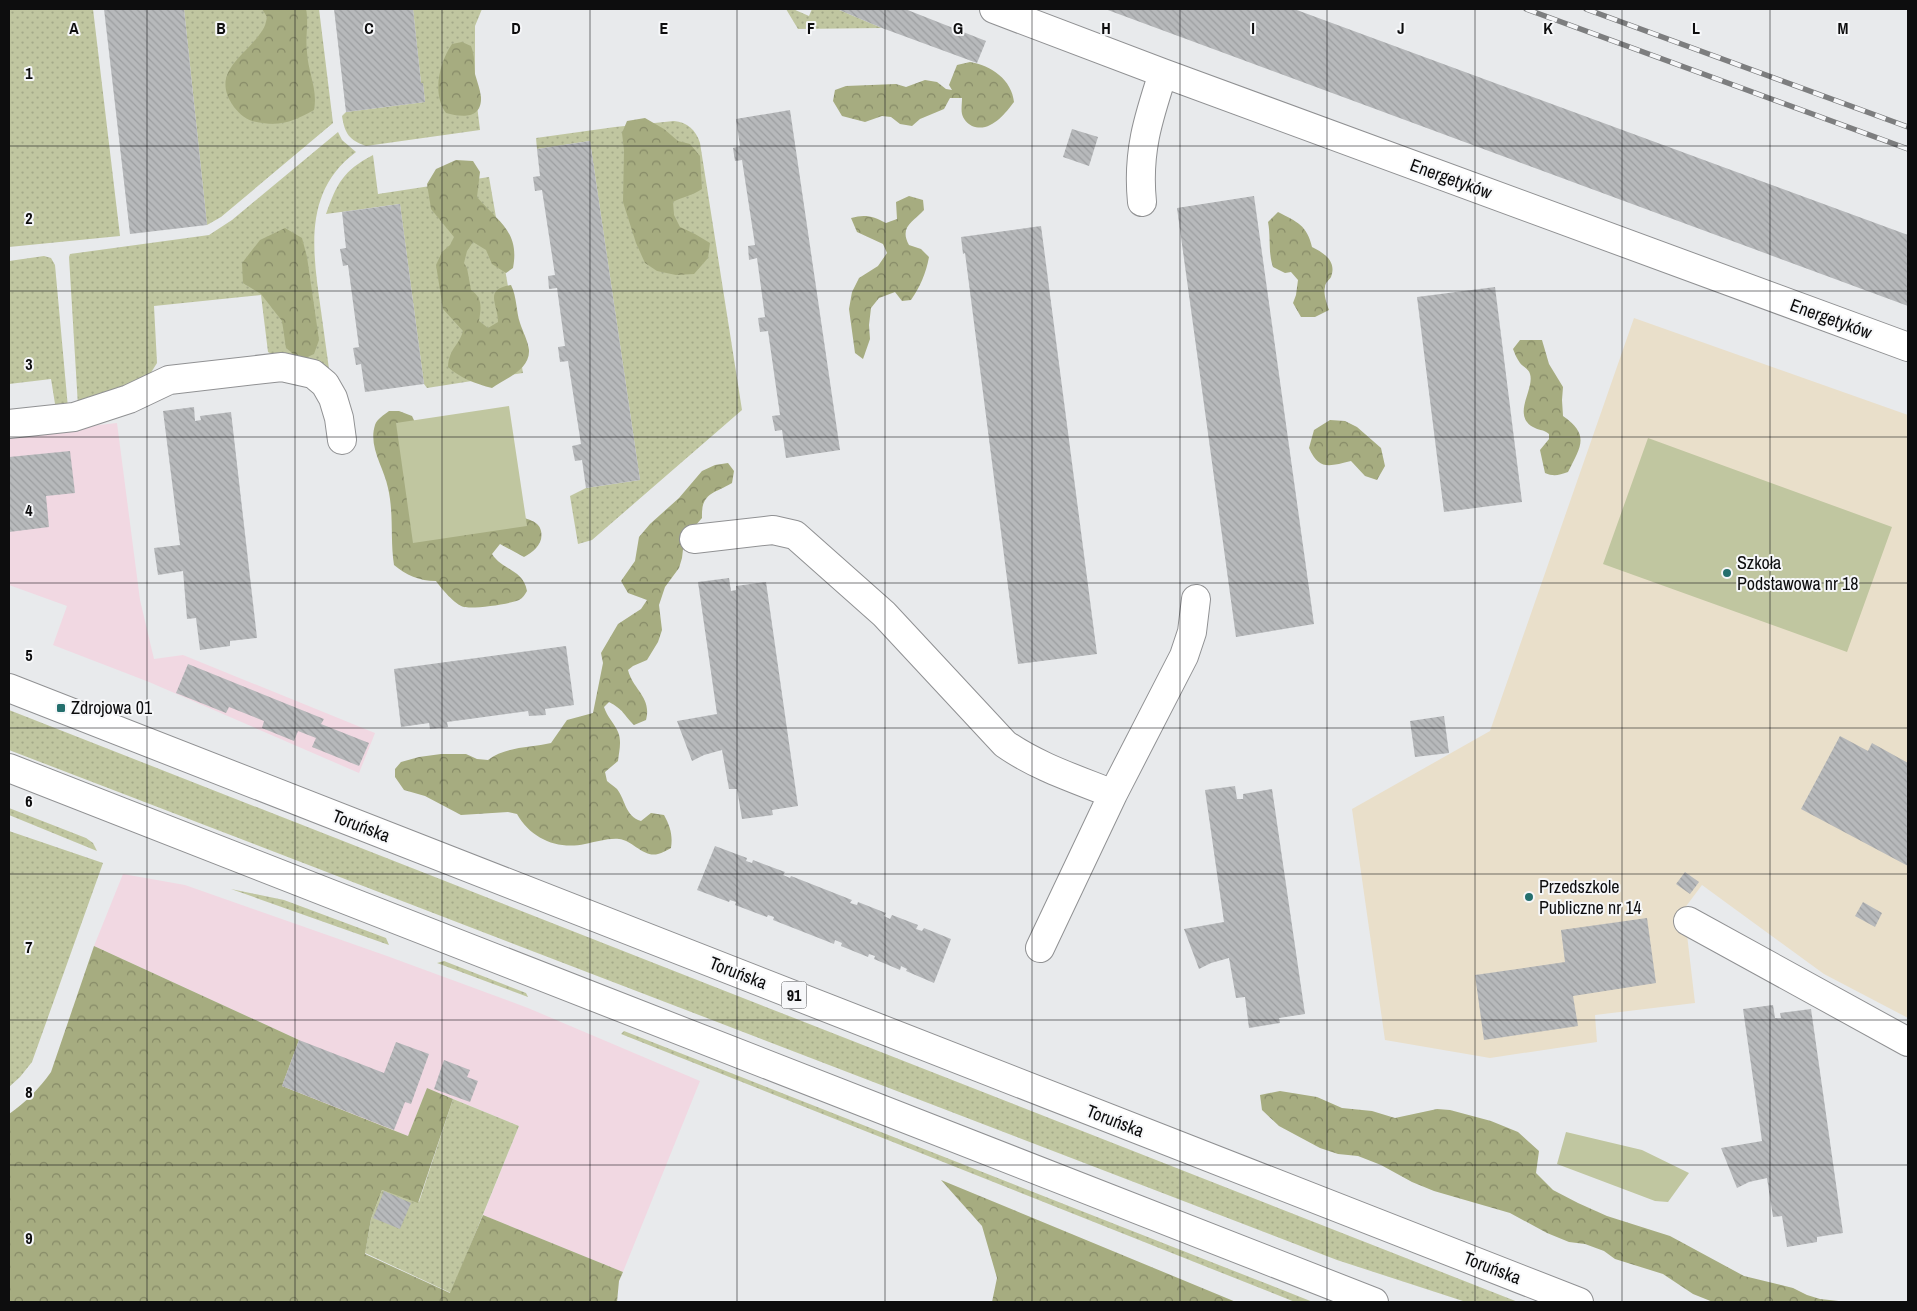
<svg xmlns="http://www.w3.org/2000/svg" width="1917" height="1311" font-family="'Archivo Narrow',sans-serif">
  <defs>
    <pattern id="grass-dots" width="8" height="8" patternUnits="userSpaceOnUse" patternTransform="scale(1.25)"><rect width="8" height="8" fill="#c0c6a0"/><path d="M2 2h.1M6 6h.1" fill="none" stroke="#a4a989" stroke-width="1.8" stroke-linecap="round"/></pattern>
    <pattern id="forest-crowns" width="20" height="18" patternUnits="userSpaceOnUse" patternTransform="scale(1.25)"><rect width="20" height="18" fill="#a6ac80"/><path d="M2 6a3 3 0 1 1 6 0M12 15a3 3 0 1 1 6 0" fill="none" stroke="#868a67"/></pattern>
    <pattern id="building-back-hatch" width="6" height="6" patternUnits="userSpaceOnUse" patternTransform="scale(1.25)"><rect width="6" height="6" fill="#b7b9bb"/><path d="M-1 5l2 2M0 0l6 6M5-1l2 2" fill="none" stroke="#9c9ea0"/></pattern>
  </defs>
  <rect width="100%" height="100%" fill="#e8eaec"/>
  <path fill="#f1d8e2" d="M117,423L140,600L154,659L183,655L375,733L359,773L149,682L53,645L67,606L9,585V435Z
    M123,874L185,885L387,956L528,1008L700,1081L623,1272L483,1215L519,1126L427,1088L408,1136L282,1086L299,1040L94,946Z"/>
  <path fill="#e9dfca" d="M1634,318L1908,415V1018L1824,974L1702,885L1684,909L1695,1003L1595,1015L1597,1042L1490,1058L1385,1040L1352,809L1490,731Z"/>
  <path fill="url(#grass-dots)" d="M9,9H93L120,236L9,247Z
    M184,9H319L333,123L221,217L207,225Z
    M413,9H482L475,26V89L480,130L366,146C349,140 345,134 342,116L346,112L425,102L423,84L421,83Z
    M786,9H793L809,16L812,9H837L882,28L798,29Z
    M674,121C687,122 696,130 700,143L742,410L592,540L578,544L570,496L586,488L640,480L590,141L537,149L536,138L615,127Z
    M338,132L342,140L356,152C302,192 313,253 321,311C325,340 329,369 333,398L301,370L268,352L261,295L154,306L157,363L147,379L78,406L69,257L70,254L209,235L232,220Z
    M373,155L378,194L489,177L523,373L427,388L424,384L400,204L326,214C337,183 343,171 373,155Z
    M44,256L51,258L55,265L68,408L56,410L51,379L9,384V261Z
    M9,710L1518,1302H1466L1337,1260L9,750Z
    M9,808L86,838L93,843L97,851L9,815Z
    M9,831L103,863L32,1062L20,1077L9,1087Z
    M231,889L284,900L386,938L389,945Z
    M444,961L526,993L528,997L437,963Z
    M624,1031L1313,1302H1295L621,1034Z
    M453,1099L519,1126L451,1293L365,1253L371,1219L382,1190L419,1202Z"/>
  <path fill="url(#forest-crowns)" d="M262,9H306C309,23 305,37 307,52C308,73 318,89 314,110C290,123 280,127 252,121C244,118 237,112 232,104C211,71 246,56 262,31C265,27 266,22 267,17Z
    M462,42L471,46C475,56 474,64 475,74C477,81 480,89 481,97C482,120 461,117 446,113C432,94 439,63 452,44Z
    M970,62C991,65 1012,80 1014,102C1004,115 990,133 972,126C968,124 963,119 962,114C961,110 962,103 962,98H950L944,109L920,119L912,126L900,124L891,117L882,116L865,122L842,116L833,101L835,90L846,86L896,84L906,87L925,80L937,82L946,89L952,90L949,85L957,65Z
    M645,118L664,129L678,141L690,144L700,156L702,189C692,196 682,197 673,202L674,215L680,227L695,234L710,243L708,258L694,274L676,275L657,271L645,263L636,243L623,202L624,150L622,133L627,121Z
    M456,160L473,161L480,172L477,197C498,222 520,231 513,268L506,273L492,264L486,250L473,242L467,251L464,263L467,268L471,290C483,298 481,308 479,321L488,328L498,322C498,304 483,289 511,285C517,297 516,311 520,323C523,332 528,341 529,350C530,370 506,378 492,388C476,384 460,378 448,367C449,348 459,346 463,331L443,309L436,265L442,252L450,245L454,237L431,209L427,184L436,169Z
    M909,196L923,200L924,210C913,222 899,227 909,245L921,249L929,257C926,273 920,287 911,300L902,301L895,292L879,298L871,308L869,325L870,339L863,359L855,353L849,309L852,292L859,278L878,266L887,253L883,244L857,232L851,218C865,214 873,216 886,223L897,219L896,202Z
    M1278,212C1297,222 1307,225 1312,247C1324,253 1337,261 1331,277C1329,280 1325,283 1325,287C1323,294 1327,304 1329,310L1315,317H1301L1293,303L1296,295L1298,280L1291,272L1285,273L1273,267C1268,253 1271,237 1268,222Z
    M285,228L302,238L307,257L319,340L314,354L301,360L286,348L282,321L261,294L243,283L242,263L260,240Z
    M1520,340H1542L1549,364L1563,387L1562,400L1563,416C1590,435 1581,446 1568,472C1559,475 1554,477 1545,473L1540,450L1549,439V434C1543,429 1541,431 1535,428C1510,416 1535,390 1530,374C1529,369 1523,367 1520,363C1517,359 1515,354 1513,349Z
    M389,411H399L412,416L420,433C451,460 481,488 513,513C522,519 539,519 541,531C544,544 533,552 524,557L500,544L492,554C503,571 523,569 527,591C525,594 523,598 519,600C510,604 475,609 464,607C455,605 441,588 436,581C419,581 406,575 394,565C390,539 394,514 388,488C384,467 368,447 375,425C377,419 384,415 389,411Z
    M1330,420L1345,421L1357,427L1381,448L1385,466L1377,480L1365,476L1351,461C1330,466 1319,471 1309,448L1314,430Z
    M728,463L734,471L732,483C713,494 701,493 702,518L695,526L685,532L682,558L679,568L665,587L659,605L662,630L658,642L647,660L633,666L628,670C633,690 652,697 646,720L634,725C623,714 624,710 609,702L604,707C607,717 615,724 618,732C622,741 619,752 618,761L605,772L607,781C610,784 614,786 617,789C626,801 625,816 641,821L651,813L664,815C670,826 673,835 671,848C667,850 662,853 658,854C644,858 632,840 619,839C608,838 596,842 585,844C558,850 531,839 517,814L508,812L461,815L425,796L404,790L395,777V769L401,762L419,757L441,754H466L477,759L488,760C506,746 531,748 551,743L567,720L593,713L603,663L601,653L618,624L641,609L647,600L628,593L621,581L635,561L639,537L650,524L679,498L702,471L715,465Z
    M94,946L299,1040L282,1086L408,1136L427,1088L453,1099L418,1203L382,1190L371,1219L365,1254L450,1293L483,1215L623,1272L619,1281L617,1302H9V1114C26,1102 39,1089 51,1072Z
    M1280,1091L1317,1097L1342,1108L1372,1111L1395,1118L1437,1109L1450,1110L1491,1121L1518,1132L1539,1151L1536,1173L1553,1190L1578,1203L1607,1216L1670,1236L1744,1276L1793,1288L1807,1295L1820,1299L1848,1302H1713L1693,1294L1663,1274L1615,1259L1604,1251L1585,1244L1569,1242L1547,1233L1510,1213L1434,1191L1412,1182L1381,1165L1358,1156L1338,1154L1320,1148L1279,1126L1262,1110L1260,1095Z
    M941,1180L1236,1302H992L997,1278L982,1226Z"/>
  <path fill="#c0c6a0" d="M509,406L527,526L413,543L396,423Z
    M1648,438L1892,527L1847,652L1603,564Z
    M1566,1132L1642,1150L1689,1173L1668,1202L1655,1201L1557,1164Z"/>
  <path fill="url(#building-back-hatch)" d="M104,9H184L207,225L130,234Z
    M334,9H413L421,83H423L425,102L346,112Z
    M837,9H905L986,41L977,63L882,28Z
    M1105,9H1294L1908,235V306Z
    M790,110L840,450L786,458L782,430L775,431L772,416L780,415L768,331L760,332L758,318L765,317L757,258L749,260L748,246L755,245L742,160L735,161L733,148L740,146L736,119Z
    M1072,129L1098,137L1089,166L1063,157Z
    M590,141L640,480L586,488L582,460L575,461L572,446L581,444L568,361L560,362L558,347L565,346L557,288L549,289L548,276L555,275L542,190L535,191L533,177L540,176L537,149Z
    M1254,196L1314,624L1236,637L1177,208Z
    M400,204L424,384L365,392L361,364L356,365L353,348L359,347L348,265L343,266L340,249L346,248L342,212Z
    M1041,226L1097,654L1018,664L965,253L963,254L961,237Z
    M1495,287L1522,502L1444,512L1417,297Z
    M194,407L195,421L201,420L200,416L231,412L257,638L230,641V646L200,650L196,618L187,619L183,571L158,575L154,548L180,545L163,411Z
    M70,451L75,493L46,496L49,527L9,532V457Z
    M729,578L731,591L736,590V586L766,582L798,806L772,810L773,815L742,819L737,789H729L722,750L704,755L692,761L677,721L717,714L698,582Z
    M566,646L574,705L545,709L546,715L529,716L528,711L447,722L448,727L430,729L429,723L401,727L394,669Z
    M188,664L324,719L321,724L369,743L359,766L312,747L316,738L298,731L294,741L262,728L264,721L229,707L226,713L176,693Z
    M1444,716L1449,753L1415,757L1410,721Z
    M1840,736L1868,751L1872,743L1908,763V866L1801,809Z
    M1235,786L1237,799H1243V794L1272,789L1305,1014L1279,1018L1280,1023L1249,1028L1245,997L1236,998L1229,958L1211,963L1199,969L1184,929L1224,922L1205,790Z
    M715,846L747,858L746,861L752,863L753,860L785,872L783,875L790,878L791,876L852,900L850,903L857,905L858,902L886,913L884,916L890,919L892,915L918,925L916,929L922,931L924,928L951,939L934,983L906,971L907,969L901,966L900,970L874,959L875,956L869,954L868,957L841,946L842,943L835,940L834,944L773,920L774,917L768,915L767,917L735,905L736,902L730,900L729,902L697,890Z
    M1685,872L1699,882L1690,894L1676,884Z
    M1863,902L1882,913L1875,927L1855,916Z
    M1647,918L1656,983L1573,996L1578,1026L1484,1040L1475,975L1565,962L1561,930Z
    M1773,1005L1775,1018H1781L1780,1013L1811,1009L1843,1233L1817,1237V1242L1787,1247L1782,1216L1773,1217L1767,1178L1749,1182L1737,1188L1721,1148L1762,1141L1743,1009Z
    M299,1040L384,1073L396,1042L429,1054L411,1104L405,1102L394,1130L282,1086Z
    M444,1060L470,1070L467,1077L478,1081L470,1102L434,1089Z
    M384,1191L411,1203L400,1229L373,1218Z"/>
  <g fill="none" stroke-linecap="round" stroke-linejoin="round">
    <defs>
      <path id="minor" d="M994,9L1163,73L1908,347
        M1142,202C1137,153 1148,119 1163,73
        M9,424L74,417L129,399L169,380L282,367L313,374L325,384L333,398L339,418L342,440
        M694,539L773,530L795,535L884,614L1005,744C1038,767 1076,779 1113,794
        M1688,921L1908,1042
        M1040,948L1113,794L1184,656L1192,632L1196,599"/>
      <path id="major" d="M9,688L1579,1302
        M9,768L1374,1302"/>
    </defs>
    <use href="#minor" stroke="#909193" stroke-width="30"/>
    <use href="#major" stroke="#909193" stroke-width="30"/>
    <use href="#minor" stroke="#fff" stroke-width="28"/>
    <use href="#major" stroke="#fff" stroke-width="28"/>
    <defs>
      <path id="rail" d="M1526,9L1908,149
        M1586,9L1908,127"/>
    </defs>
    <use href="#rail" stroke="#7d7e7f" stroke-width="5.5"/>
    <use href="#rail" stroke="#f6f7f9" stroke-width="4" stroke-dasharray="11" stroke-linecap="butt"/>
  </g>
  <path fill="none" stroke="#0d0d0e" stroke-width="1" stroke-opacity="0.55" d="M147,9V1302M295,9V1302M442,9V1302M590,9V1302M737,9V1302M885,9V1302M1032,9V1302M1180,9V1302M1327,9V1302M1475,9V1302M1622,9V1302M1770,9V1302M9,146H1908M9,291H1908M9,437H1908M9,583H1908M9,728H1908M9,874H1908M9,1020H1908M9,1165H1908"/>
  <g fill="#246f6d" stroke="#f6f7f9" stroke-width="2">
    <circle cx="1727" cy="573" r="5"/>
    <rect x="56" y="703" width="10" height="10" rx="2.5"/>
    <circle cx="1529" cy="897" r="5"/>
  </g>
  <g text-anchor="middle" stroke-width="4" stroke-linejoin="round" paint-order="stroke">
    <rect fill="#f6f7f9" stroke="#535354" stroke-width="1" x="781.5" y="981.5" width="25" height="27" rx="4"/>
    <g font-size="16" font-weight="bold" fill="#0d0d0e">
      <text x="794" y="1001">91</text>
    </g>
    <g font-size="18" fill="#0d0d0e" stroke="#f6f7f9">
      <text transform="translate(1451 179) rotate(20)" y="6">Energetyków</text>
      <text transform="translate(1831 319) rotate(20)" y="6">Energetyków</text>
      <text transform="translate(361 826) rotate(21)" y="6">Toruńska</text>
      <text transform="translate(738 973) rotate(21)" y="6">Toruńska</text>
      <text transform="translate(1115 1121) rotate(21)" y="6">Toruńska</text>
      <text transform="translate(1492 1268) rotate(21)" y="6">Toruńska</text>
    </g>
    <g font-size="18" fill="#0d0d0e" stroke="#f6f7f9" text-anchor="start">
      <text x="1737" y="569">Szkoła<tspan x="1737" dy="21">Podstawowa nr 18</tspan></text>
      <text x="71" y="714">Zdrojowa 01</text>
      <text x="1539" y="893">Przedszkole<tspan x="1539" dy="21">Publiczne nr 14</tspan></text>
    </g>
  </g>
  <g font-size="16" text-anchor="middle" font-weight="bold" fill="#0d0d0e" stroke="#f6f7f9" stroke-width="4" stroke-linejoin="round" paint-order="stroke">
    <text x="74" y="34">A</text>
    <text x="221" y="34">B</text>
    <text x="369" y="34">C</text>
    <text x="516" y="34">D</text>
    <text x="664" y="34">E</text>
    <text x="811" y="34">F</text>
    <text x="958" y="34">G</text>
    <text x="1106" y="34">H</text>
    <text x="1253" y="34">I</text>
    <text x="1401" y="34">J</text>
    <text x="1548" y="34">K</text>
    <text x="1696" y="34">L</text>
    <text x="1843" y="34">M</text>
    <text x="29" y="79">1</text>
    <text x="29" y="224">2</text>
    <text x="29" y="370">3</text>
    <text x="29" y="516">4</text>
    <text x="29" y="661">5</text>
    <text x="29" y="807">6</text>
    <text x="29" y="953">7</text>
    <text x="29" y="1098">8</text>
    <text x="29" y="1244">9</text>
  </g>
  <rect width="1917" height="1311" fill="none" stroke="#0d0d0e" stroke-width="20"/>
</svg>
